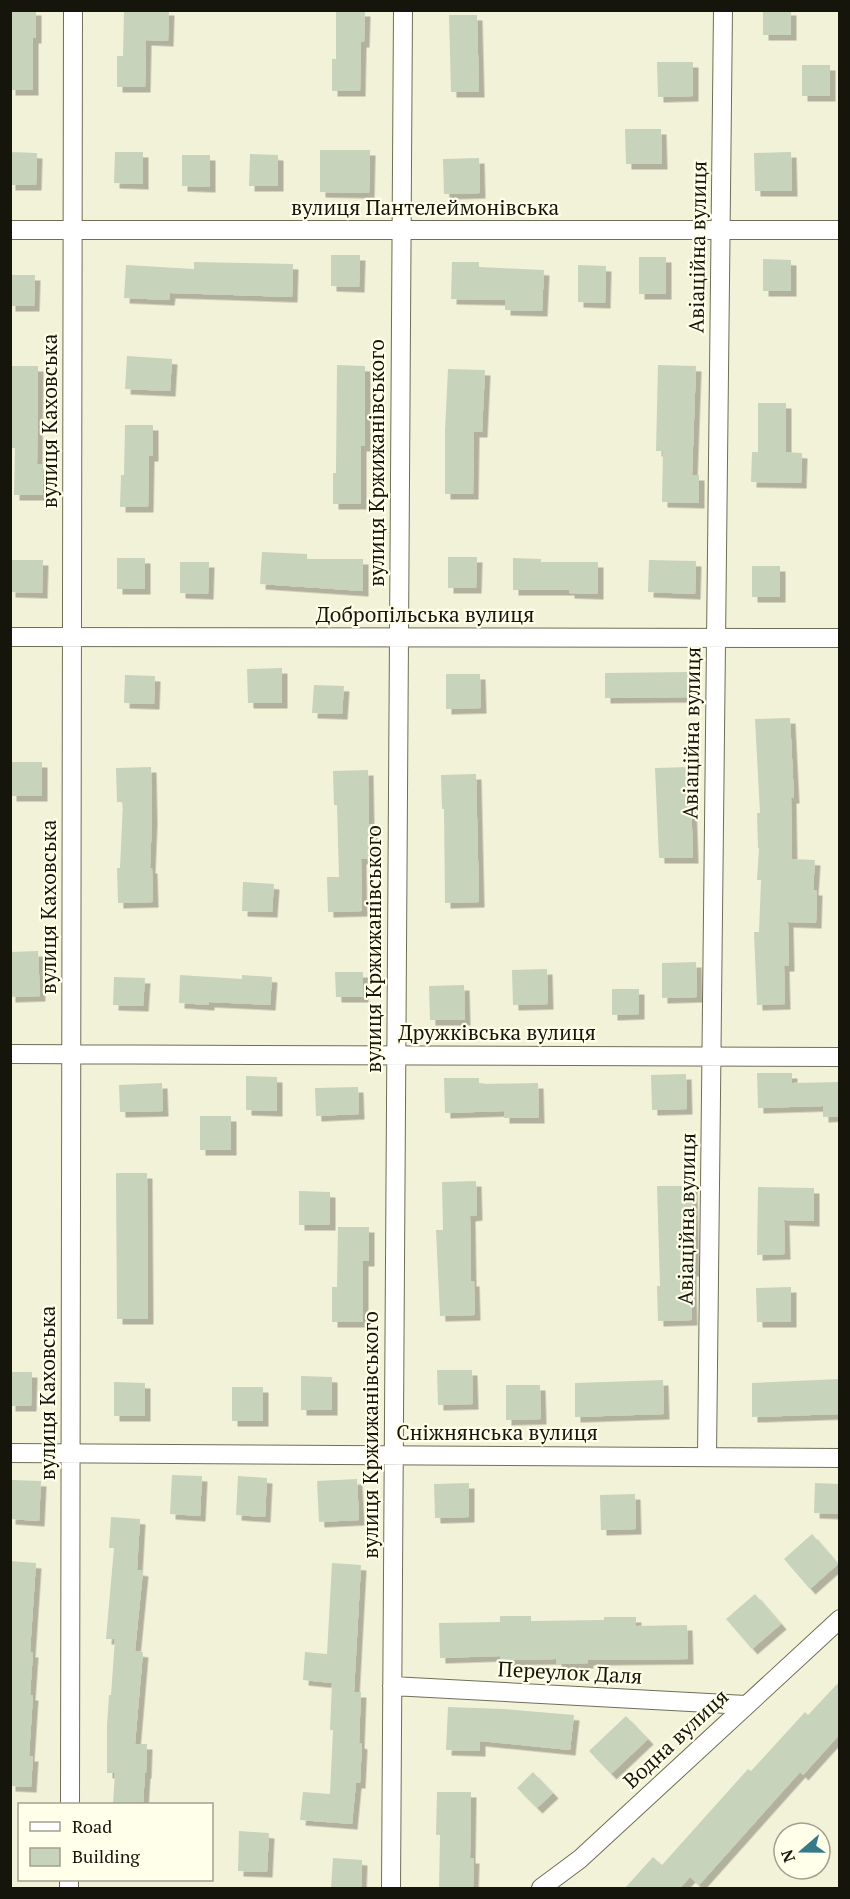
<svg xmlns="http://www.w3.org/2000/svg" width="850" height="1899" font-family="'PT Serif',serif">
  <defs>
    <filter id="shadow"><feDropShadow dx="5.5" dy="5.5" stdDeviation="0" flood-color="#0004"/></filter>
  </defs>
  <rect width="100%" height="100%" fill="#f2f2d8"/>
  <path fill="#c8d3bc" filter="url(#shadow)" d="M10,10H36V38H33V90H10Z
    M124,10H169L168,41L146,40L145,87H117V56H123Z
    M763,10H791V35H763Z
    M336,11H365L364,42H361L360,91H332V59H336Z
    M449,15H477L479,92H451Z
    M657,62H693V96L658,97Z
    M802,65H830V96H802Z
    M625,129H661L662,164H626Z
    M320,150H370L369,193L320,192Z
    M10,152L37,153L36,185H10Z
    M115,152H143V184L114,183Z
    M791,152L792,191H755L754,153Z
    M250,154L278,155V186H249Z
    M182,155H210V187L182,186Z
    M479,158L480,193L444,194L443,159Z
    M331,255H360L359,287L331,286Z
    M639,257H666V294H639Z
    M763,259L791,260V291H763Z
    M194,262L293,264L292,297L170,293L169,300L124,298L126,265L194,269Z
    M452,262H479V267L544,270L542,311L505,310V300L451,299Z
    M578,265L606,266L605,303L578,302Z
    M10,275H35L34,306H10Z
    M127,356L172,359L170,391L125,389Z
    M337,365L365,366V446H361V504H333V473H336Z
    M658,365L696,366L692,475H699V503L662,502L663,451H656Z
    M10,366H38L37,464H43V495H14L15,448H10Z
    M448,369L485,370L482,432H474L473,494H445V431Z
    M758,403H786V452L802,453L801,483L751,482L752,452H758Z
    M125,425H153V456H149L148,507H120L121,475H124Z
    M262,552L307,554V559H363V591L260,584Z
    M448,557H477L476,588H448Z
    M117,558H145V589H117Z
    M513,558L541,559V562H598V594L569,593V590H513Z
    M10,560H43L42,593L10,592Z
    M649,560L696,561L695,594L648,592Z
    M180,562H209L208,594L180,593Z
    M752,566H780V597H752Z
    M282,668V703H248L247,669Z
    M690,672L691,697L605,698V673Z
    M446,674H480L481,708L446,709Z
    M125,675L155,676L154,704L124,703Z
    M314,685L344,686L342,714L312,713Z
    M790,718L794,798H791L792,859L815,860L813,890H817L816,923L788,922L789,966H784L785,1004L757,1005L754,932H759L761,880H757L759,848H758L757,813H760L755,719Z
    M11,762H42V796H11Z
    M151,767L152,819L150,868H152L153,902L118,903L117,868H120L123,802H117L116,768Z
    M690,767L693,858H659L655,768Z
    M368,770L369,824H372L373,859H361L362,911L328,912L327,877H339L337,805H334L333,771Z
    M476,774L479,902L445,903L444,809H442L441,775Z
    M243,882L274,884L272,912L242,911Z
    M38,951L40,996L10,997V952Z
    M696,962L697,997L662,998V963Z
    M547,969L548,1004L513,1005L512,970Z
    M335,972H363V997H336Z
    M180,975L242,979V975L272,977L270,1005L209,1002V1005L179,1003Z
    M114,977L145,978L143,1006L113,1005Z
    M464,985L465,1020H430L429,986Z
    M612,989H639V1014L612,1015Z
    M757,1073H792V1083L840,1082V1116L823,1117V1106L758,1108Z
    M686,1074L687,1109L652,1110L651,1075Z
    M246,1076L277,1077V1111L246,1110Z
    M444,1078H479V1084L538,1083L539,1118H504V1111L445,1113Z
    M162,1083L163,1111L120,1112L119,1085Z
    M358,1087L359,1114L316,1116L315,1088Z
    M200,1116H231V1150H200Z
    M116,1173H147L148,1319H117Z
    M476,1181L477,1215L470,1216L471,1281H474L475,1315L440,1316L436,1230H443L442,1182Z
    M657,1186H692L694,1271H691L692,1320L658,1321L657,1286H660Z
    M758,1187L814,1188V1221L784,1220L785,1254L757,1255Z
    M299,1191L330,1192V1225H299Z
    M338,1227H369V1261H363V1322H332V1287H337Z
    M791,1287V1322H757L756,1288Z
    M437,1370H472L473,1404L438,1405Z
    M10,1372H32L31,1406H10Z
    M301,1376L332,1377V1410H301Z
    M840,1379V1414L752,1417V1383Z
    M663,1380L664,1414L575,1417V1383Z
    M114,1382L145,1383V1416H114Z
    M506,1385H540L541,1419L506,1420Z
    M232,1387H263V1421H232Z
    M172,1475L202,1476L200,1516L170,1514Z
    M238,1476L267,1478L265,1517L236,1515Z
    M357,1479L359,1520L319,1522L317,1481Z
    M12,1480L41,1481L39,1521L10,1519Z
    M469,1483V1517L435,1518L434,1484Z
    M815,1483L840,1484V1514L814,1513Z
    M635,1494L636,1529L601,1530L600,1495Z
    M111,1517L140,1519L137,1570L143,1571L135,1651L143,1652L135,1744H147L146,1773H145L143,1804H113L115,1773H107V1726L109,1695H111L115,1639H106L114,1548H109Z
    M812,1534L838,1564L810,1589L784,1559Z
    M10,1561L36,1563L30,1652H33L30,1695H33L29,1756H33L31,1787L10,1786Z
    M332,1563L361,1565L354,1692H361L359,1743L362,1744L360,1783H356L352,1824L300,1820L303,1792L330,1794L333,1730H330L332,1683L303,1680L305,1652L327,1654Z
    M755,1594L781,1624L752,1649L726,1619Z
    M500,1616H531V1621L604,1620V1617H636V1626L687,1625L688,1659L588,1660V1663L556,1664V1659L500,1660V1656L440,1658L439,1623L500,1622Z
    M840,1681V1734L803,1775L800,1772L699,1885L690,1877L680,1888H625L653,1857L662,1865L748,1769L751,1771L805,1712L808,1715Z
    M448,1707L503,1709L574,1715L570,1750L480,1741V1751L446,1750Z
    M626,1716L648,1739L611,1774L589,1751Z
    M533,1772L553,1793L537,1808L517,1788Z
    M437,1792H471L470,1858H474L473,1888H439L440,1835H436Z
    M239,1831L269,1833L267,1872L238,1871Z
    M333,1858L362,1860L361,1888H331Z"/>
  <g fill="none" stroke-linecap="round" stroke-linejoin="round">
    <defs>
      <path id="street" d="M10,230H840
        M10,637L840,638
        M10,1054L840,1057
        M10,1453L840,1458
        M707,1457L723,10
        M392,1686L746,1705
        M70,1804L73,10
        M69,1888V1880
        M391,1888L403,10
        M541,1888L580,1859L840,1619"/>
    </defs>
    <use href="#street" stroke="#6f6e57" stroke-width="20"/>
    <use href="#street" stroke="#fff" stroke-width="18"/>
  </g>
  <g text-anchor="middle" stroke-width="4.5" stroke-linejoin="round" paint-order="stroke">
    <g font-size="21" fill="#16150c" stroke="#ffffea">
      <text x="425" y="215">вулиця Пантелеймонівська</text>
      <text transform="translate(698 247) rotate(-89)" y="7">Авіаційна вулиця</text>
      <text transform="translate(50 421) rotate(-90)" y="7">вулиця Каховська</text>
      <text transform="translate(377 463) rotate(-90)" y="7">вулиця Кржижанівського</text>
      <text x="425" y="622">Добропільська вулиця</text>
      <text transform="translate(692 733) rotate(-89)" y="7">Авіаційна вулиця</text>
      <text transform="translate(49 907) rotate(-90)" y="7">вулиця Каховська</text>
      <text transform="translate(374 949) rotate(-90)" y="7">вулиця Кржижанівського</text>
      <text x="497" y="1040">Дружківська вулиця</text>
      <text transform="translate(687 1219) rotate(-89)" y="7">Авіаційна вулиця</text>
      <text transform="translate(48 1393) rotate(-90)" y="7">вулиця Каховська</text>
      <text x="497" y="1440">Сніжнянська вулиця</text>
      <text transform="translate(371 1435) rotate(-90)" y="7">вулиця Кржижанівського</text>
      <text transform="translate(570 1673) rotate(3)" y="7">Переулок Даля</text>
      <text transform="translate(676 1739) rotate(-43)" y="7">Водна вулиця</text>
    </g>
  </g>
  <rect width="850" height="1899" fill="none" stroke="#16150c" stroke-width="24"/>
  <rect x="18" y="1803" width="195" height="78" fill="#ffffea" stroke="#a2a191" stroke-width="1.5"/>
  <rect x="30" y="1822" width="30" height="9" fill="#ffffff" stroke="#a2a191" stroke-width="1.5"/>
  <text x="72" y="1833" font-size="18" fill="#16150c">Road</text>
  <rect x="30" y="1848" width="30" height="18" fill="#c8d3bc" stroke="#a2a191" stroke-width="1.5"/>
  <text x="72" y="1863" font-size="18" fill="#16150c">Building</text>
  <g transform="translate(802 1851) rotate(250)"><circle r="28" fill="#ffffea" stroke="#a2a191" stroke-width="1.5"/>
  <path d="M0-4.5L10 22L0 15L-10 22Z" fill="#367a89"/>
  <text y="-9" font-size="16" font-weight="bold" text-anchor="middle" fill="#16150c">N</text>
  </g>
</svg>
